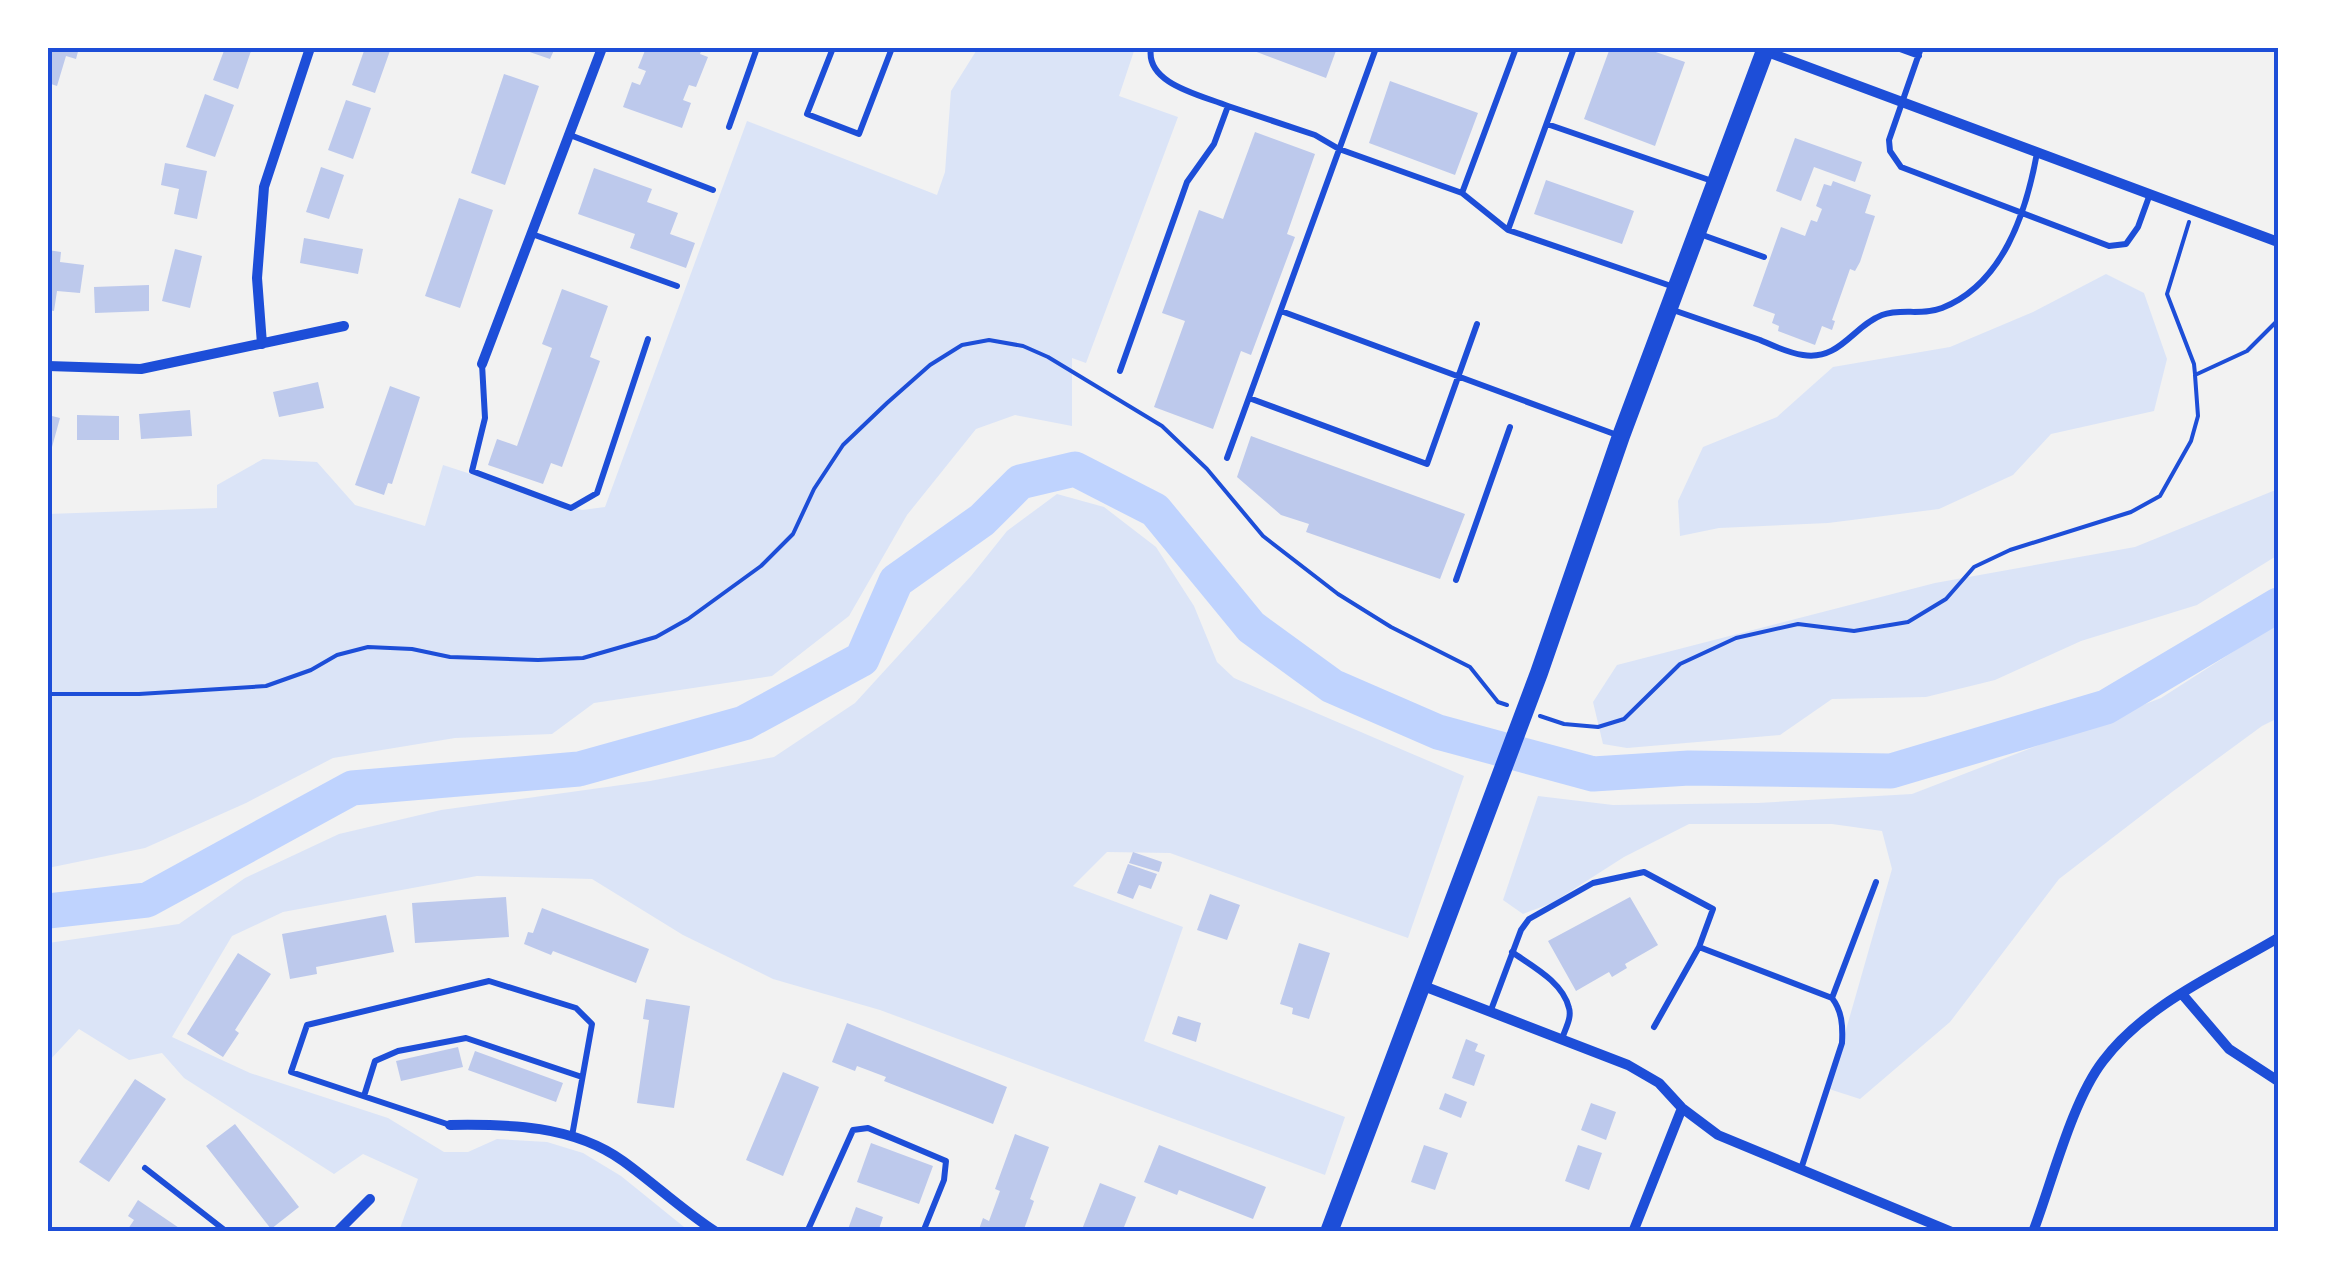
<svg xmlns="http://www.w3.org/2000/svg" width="2326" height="1279" font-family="'PT Sans',sans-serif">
  <rect width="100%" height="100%" fill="#f2f2f2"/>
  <path fill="#dbe4f7" d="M978,48H1135L1119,96L1178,117L1086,363L1072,358V426L1015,415L976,429L907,515L849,616L772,676L594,703L552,734L455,738L333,758L246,803L145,848L48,868V514L217,508V485L263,459L317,462L355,505L425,526L443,465L582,510L605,507L747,121L937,195L945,172L951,91Z
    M2106,274L2144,293L2167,359L2154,411L2051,434L2013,475L1939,509L1828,523L1719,528L1680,536L1678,501L1703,447L1777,417L1833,367L1950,347L2033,312Z
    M2278,489V555L2197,605L2081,641L1995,680L1926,697L1832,699L1780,735L1627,748L1603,744L1593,702L1617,665L1935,583L2135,547Z
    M1057,494L1104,507L1156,547L1194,606L1217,662L1234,678L1464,776L1408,938L1170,853L1107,852L1073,886L1183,927L1144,1041L1345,1117L1325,1175L880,1010L773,979L683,935L592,879L477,876L283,912L232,936L172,1037L250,1073L388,1118L444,1152H468L497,1139L547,1142L583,1153L621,1176L689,1231H399L418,1179L363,1154L334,1174L184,1078L162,1053L129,1060L79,1029L48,1062V943L179,924L245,878L339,834L441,810L650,781L774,757L855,703L971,576L1007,531Z
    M2278,623V718L2262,726L2172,792L2059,879L1950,1022L1860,1099L1829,1089L1892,869L1882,831L1832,824H1689L1624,857L1552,903L1523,914L1503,900L1538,796L1613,805L1758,803L1912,794L2161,698Z"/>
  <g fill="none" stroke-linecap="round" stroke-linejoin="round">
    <path stroke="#bfd3fe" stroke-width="35" d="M48,911L147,900L352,788L579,769L744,723L862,659L896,581L982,520L1020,482L1075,469L1155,510L1251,627L1332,686L1438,732L1593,774L1689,768L1891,771L2106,707L2278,605"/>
  </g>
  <path fill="#bdc9ec" d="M48,48H79L76,59L66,56L57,86L48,83Z
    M225,48H252L238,89L213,80Z
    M365,48H391L375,93L352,85Z
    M518,48H555L550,59Z
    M646,48H702L700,54L708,57L696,87L689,85L683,100L691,103L682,128L623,107L632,82L640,85L646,71L638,68Z
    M1246,48H1337L1326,78Z
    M1610,48H1644L1685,62L1655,146L1584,119Z
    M504,74L539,86L505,185L471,173Z
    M1390,81L1478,113L1455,175L1369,143Z
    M205,94L234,105L215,157L186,147Z
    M346,100L371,108L353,159L328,150Z
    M1255,132L1315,154L1287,234L1295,237L1251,355L1241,351L1213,429L1154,407L1185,321L1162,313L1199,210L1223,219Z
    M1795,138L1862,162L1855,182L1814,167L1801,201L1776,191Z
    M165,163L207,171L197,219L174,214L179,189L161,185Z
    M321,167L344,175L329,219L306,212Z
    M594,168L652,189L647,202L678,213L670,234L695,243L686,268L630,248L635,234L578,214Z
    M1546,180L1634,211L1622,244L1534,214Z
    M1833,181L1871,195L1865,213L1875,216L1860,262L1855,271L1850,269L1832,320L1835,321L1832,330L1822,326L1815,345L1778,331L1779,326L1772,323L1775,314L1753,306L1781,227L1805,236L1811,220L1817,222L1822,209L1816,206L1824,184L1831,186Z
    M459,198L493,210L460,308L425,296Z
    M304,238L363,249L358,274L300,263Z
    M175,249L202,256L190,308L162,301Z
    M48,250L61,252L60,262L84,265L80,293L57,291L54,311L48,310Z
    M149,285V311L95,313L94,287Z
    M562,289L608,306L590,357L600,361L562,467L551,463L543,484L488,465L497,439L517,446L552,348L542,344Z
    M318,382L324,408L279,417L273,392Z
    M390,386L420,397L392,484L388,483L384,495L355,485Z
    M190,410L192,436L141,439L139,414Z
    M48,415L60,418L49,458L48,457Z
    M77,415L119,416V440H77Z
    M1251,436L1465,514L1440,579L1306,532L1309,524L1281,515L1237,477Z
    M1133,852L1162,862L1159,872L1129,863Z
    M1128,864L1157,874L1151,889L1139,885L1133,899L1117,893Z
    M1210,894L1240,905L1227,940L1197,930Z
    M506,897L509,937L415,943L412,903Z
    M1630,897L1658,945L1625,964L1627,968L1612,977L1609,972L1576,991L1548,941Z
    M542,908L649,949L636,983L553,951L551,955L524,944L528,932L533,933Z
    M386,915L394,952L316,967L317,974L290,979L282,934Z
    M1299,943L1330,953L1309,1019L1292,1014L1293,1008L1280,1004Z
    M238,953L271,974L235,1030L239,1033L223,1057L187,1034Z
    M646,999L690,1006L674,1108L637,1103L649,1020L643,1019Z
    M1178,1016L1201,1023L1196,1042L1172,1034Z
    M847,1023L1007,1087L993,1124L884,1081L886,1077L857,1066L855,1071L832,1062Z
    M1466,1039L1478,1044L1475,1051L1485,1055L1474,1086L1452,1078Z
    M458,1047L463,1067L401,1081L396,1061Z
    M475,1051L563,1083L556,1102L468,1070Z
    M783,1072L819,1087L783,1176L746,1160Z
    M135,1079L166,1099L109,1182L79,1162Z
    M1445,1093L1467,1102L1461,1118L1439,1109Z
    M1591,1103L1616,1112L1606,1140L1581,1130Z
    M235,1124L299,1207L271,1229L206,1146Z
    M1015,1134L1049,1147L1030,1199L1034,1201L1023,1232H978L983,1218L989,1221L1000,1191L995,1189Z
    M871,1143L933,1166L919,1204L857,1182Z
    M1159,1145L1266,1187L1253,1219L1179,1190L1177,1195L1144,1182Z
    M1424,1145L1448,1153L1435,1190L1411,1182Z
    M1578,1145L1602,1153L1589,1190L1565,1181Z
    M1100,1183L1136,1197L1122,1232H1081Z
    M138,1200L185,1232H126L134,1220L128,1216Z
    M856,1207L883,1217L878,1232H847Z"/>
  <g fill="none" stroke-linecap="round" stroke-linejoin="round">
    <path stroke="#1d4ed8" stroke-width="4" d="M2189,222L2167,294L2194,364L2195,374
      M48,694H139L266,686L311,670L337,655L368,647L412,649L450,657L538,660L583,658L656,637L688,619L761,566L793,534L814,489L843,445L887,403L930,365L962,345L989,340L1023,346L1048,357L1162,426L1207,469L1263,536L1338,594L1391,627L1470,667L1498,702L1507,705
      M1540,716L1564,724L1598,727L1624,719L1680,664L1736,638L1798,624L1854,631L1908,622L1946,599L1974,567L2010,550L2131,512L2160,496L2191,441L2198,416L2195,375L2247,351L2278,320"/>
    <path stroke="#1d4ed8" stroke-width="6" d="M833,48L807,114L859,134L892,48
      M1151,48C1145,84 1201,95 1228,106
      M1897,48L1919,56
      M1921,48L1889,140L1890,151L1901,167L2109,246L2126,244L2138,227L2150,194
      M1547,124L1715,182
      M729,127L757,48
      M570,135L713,190
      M1462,193L1516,48
      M1508,230L1574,48
      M1697,233L1764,257
      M532,234L677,286
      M1673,310C1702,320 1731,330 1760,340C1774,346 1788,353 1803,355C1840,361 1853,326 1882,315C1901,308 1922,316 1942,308C2003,284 2026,213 2037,153
      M1281,311L1617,435
      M482,364L485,418L472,471L571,508L597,493L648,339
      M1120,371L1187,182L1214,144L1228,106L1315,135L1339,149L1462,193L1508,230L1674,287
      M1249,398L1427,464L1477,324
      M1227,458L1376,48
      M1456,580L1510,427
      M1512,952C1532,966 1563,982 1569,1008C1572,1018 1565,1029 1562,1039
      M1832,998L1876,882
      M1491,1010L1521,930L1529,919L1593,883L1644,872L1713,909L1699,947L1832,998C1842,1011 1843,1026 1842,1043L1801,1169
      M1654,1027L1699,947
      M364,1096L375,1061L398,1051L466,1038L582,1077
      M450,1125L291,1072L307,1025L489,981L576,1008L592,1024L572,1136
      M145,1168L227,1232
      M807,1232L853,1130L868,1128L946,1161L944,1180L923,1232"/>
    <path stroke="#1d4ed8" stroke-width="10" d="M1765,51L2278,242
      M262,344L257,278L264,187L310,48
      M482,364L602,48
      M48,366L141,369L344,326
      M1421,985L1628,1065L1659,1083L1682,1108L1718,1135L1952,1232
      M2182,994L2229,1049L2278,1081
      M450,1125C509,1124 573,1125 623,1161C655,1184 682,1210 716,1232
      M337,1232L370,1199
      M1633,1232L1682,1108
      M2033,1232C2052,1182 2072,1101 2103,1061C2146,1004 2219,973 2278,938"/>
    <path stroke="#1d4ed8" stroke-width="18" d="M1329,1232L1539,673L1621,436L1766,48"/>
  </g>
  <rect width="2326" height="1279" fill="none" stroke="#ffffff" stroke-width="100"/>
  <rect x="50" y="50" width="2226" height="1179" fill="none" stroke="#1d4ed8" stroke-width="4"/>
</svg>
